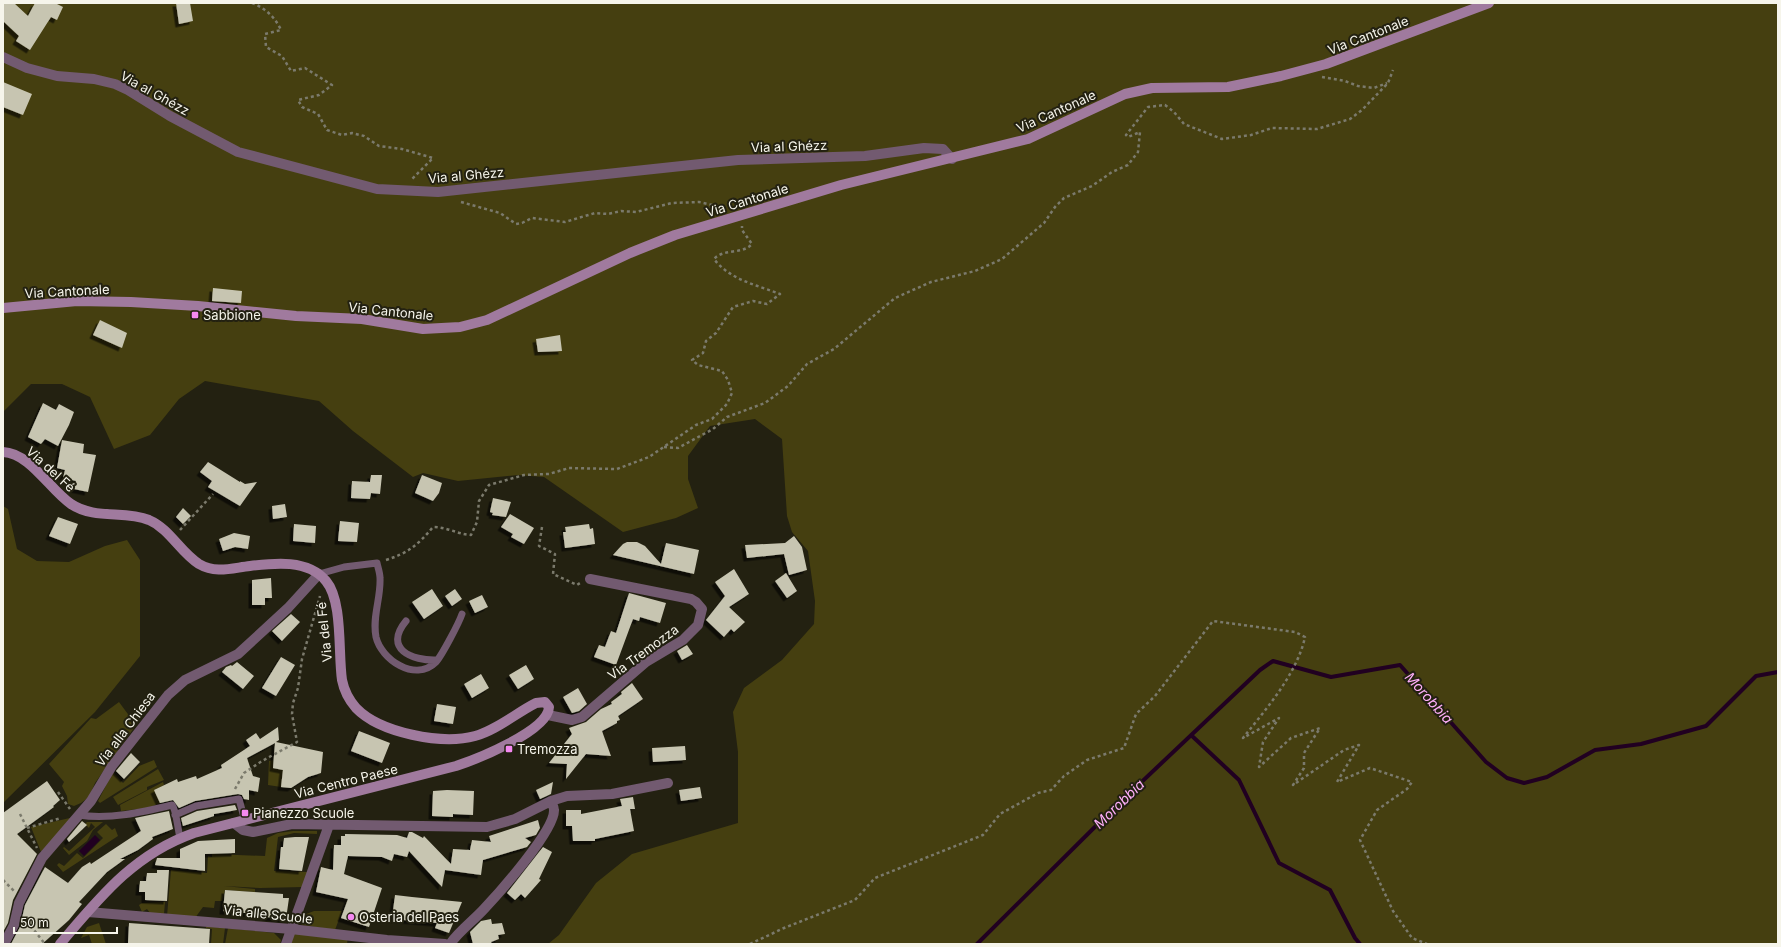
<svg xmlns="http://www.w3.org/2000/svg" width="1781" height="947" font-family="Inter,sans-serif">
  <defs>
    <filter id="shadow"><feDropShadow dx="-3.5" dy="3.5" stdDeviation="0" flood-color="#0009"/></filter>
  </defs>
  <rect width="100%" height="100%" fill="#232111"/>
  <path fill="#453f10" d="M3,3H1778V944H548L559,935L596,883L632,854L738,823V752L733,712L744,688L782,660L814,624L815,601L808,551L792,532L787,516L782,439L755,419L710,426L688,456V479L698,508L676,518L623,532L544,477L518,475L458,481L423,473L413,477L353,431L319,401L205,381L179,399L150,435L114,449L90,397L62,384H31L3,412Z
    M3,506L8,509L17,549L37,561L69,562L105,546L127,540L140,560V656L95,712L3,803Z
    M119,702L136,725L95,783L89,797L81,803L74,806L68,804L67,796L62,786L64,782L49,764L91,718L96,719Z
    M154,760L157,767L100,803L98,801L113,772L123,783L139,766Z
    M273,760V768L283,770L281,787L268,785L269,761Z
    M158,769L164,780L147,787V790L118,805L113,797Z
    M163,782L164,785L155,790L161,803L147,808L121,811L120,805Z
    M74,817L41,852L31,827Z
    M87,822H103L93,830L87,841L69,855L63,848L64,847L69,851L95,827L91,823L89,828L85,824Z
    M106,824L112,830L115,828L118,836L63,872L57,865L59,863L64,866L77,853L83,858L103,838L97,832Z
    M293,831H317V834L294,833L278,837L274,871L308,872L303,887L260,888L224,886L255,889V892L225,890L222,901H215L214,908L203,907L195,918L167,916L171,870L207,873L208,856L212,857V854L265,856L267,838L278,833Z
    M165,902L164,914L150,913L147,909L142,912L139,905L142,903Z
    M314,911H342L335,930L302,925L300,921L301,916Z
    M99,923L106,944H92L89,935L81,938L87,927Z
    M206,926L225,928L223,944H211L212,929L206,928Z
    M228,928L274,933L281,940L280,944H225Z
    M291,929L348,936L347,944H286Z"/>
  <path fill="#210021" d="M95,835L100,840L84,856L79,851Z"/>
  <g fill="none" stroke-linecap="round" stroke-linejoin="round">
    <path stroke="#210021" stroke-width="4" d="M1191,735L1239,780L1279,863L1330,890L1355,938L1360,944
      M977,944L1113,809L1260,670L1273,661L1331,677L1400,665L1486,762L1507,778L1524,783L1547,777L1595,750L1641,744L1706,726L1756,676L1778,672"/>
  </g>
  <path fill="#c7c5b1" filter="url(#shadow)" d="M3,3H14L28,16L35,3H55L63,7L57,20L51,17L30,50L16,41L19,36L3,21Z
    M176,3H190L193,21L179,24Z
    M3,82L32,94L23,115L3,107Z
    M213,288L242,291L241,303L212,301Z
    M100,320L127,333L122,348L93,335Z
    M560,335L562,351L538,352L536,339Z
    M43,403L56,410L59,404L74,412L69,425L58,446L45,439L41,444L28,437Z
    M62,440L84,444L83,453L96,455L88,492L74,489L76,481L63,478L65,470L57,468Z
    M208,462L240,482V481L245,484L257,482L240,506L208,487L212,481L200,472Z
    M371,475H382L380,494L371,493L370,499L351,498L352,481L370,482Z
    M422,475L442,483L439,493L433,501L415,493Z
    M493,498L511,502L506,517L492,515L493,513L490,512Z
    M285,504L287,517L273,519L272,506Z
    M183,508L191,516L183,524L176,517Z
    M510,514L534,528L524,544L511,537L513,534L501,527Z
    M58,517L78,524L70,544L49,536Z
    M340,521L359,523L357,542L338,541Z
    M294,524L316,526L315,543L293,541Z
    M589,524L590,529L593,528L595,544L565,548L563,532H566L565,527Z
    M234,533L250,536L248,549L235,547L223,551L219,539Z
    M794,536L802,547L807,570L789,575L784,554L747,558L745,545L785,543Z
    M627,542H637L645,546L661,564L666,543L699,550L694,574L613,555L623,544Z
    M734,569L749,594L729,607L745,622L734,632L731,629L724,637L706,620L725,596L715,582Z
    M786,573L797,591L787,598L775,581Z
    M271,578L272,598H265V605H252V580Z
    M432,589L443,606L424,619L412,602Z
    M455,589L462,599L452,606L445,596Z
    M629,593L666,603L660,623L640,617L639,621L633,619L616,665L594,657L599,645L605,647L611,631L616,633Z
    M482,595L488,607L475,613L469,601Z
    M291,614L300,622L282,641L272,631Z
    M687,645L693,654L682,660L677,651Z
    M281,657L295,665L276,696L262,688Z
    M237,662L254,676L243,689L222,672L226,667L231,665L232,666Z
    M526,665L534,679L518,689L509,675Z
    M481,674L489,688L472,698L464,684Z
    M632,683L643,699L618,716L620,720L617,721V723L602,731L611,756L586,754L566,779L567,764L549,763L572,734L569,728L586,722L601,709L612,704L611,702L622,694L621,692Z
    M578,688L587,704L579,711L572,713L563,697Z
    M437,704L456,707L453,724L434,721Z
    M278,727L279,740L276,742L323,752L321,773L308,777L291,788L281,787L283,770L273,768L275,743L247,758L253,776L260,778L258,792L249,790V800L244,799L242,795L238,794L195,801L179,808L173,800L160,803L154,790L177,779L178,782L196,776L197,779L222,768L221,765L250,746L246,740L256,733L260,739Z
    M359,731L390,743L382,763L351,751Z
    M685,746L686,760L653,762L652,748Z
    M131,753L140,762L124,779L116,771Z
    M47,781L60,800L53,806L54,807L17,834L37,854L13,900L8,923L3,932V813Z
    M553,782L551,794L540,799L536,790Z
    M700,787L702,798L681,801L679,790Z
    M447,790L474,791L473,815L453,814V817L432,816L433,791Z
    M633,797L635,809H630L634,831L595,839V841H573L572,826H566V810H581V814L622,806L620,799Z
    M235,805L237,810L214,814V816L183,826L181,818L197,811Z
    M169,811L173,829L152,837L153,839L138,850L120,859H125L107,872L79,902L82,904L69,920L42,944H11L20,927L25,905L45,867L68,883L82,867L90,862L91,864L141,831L135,818Z
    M538,820L540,828L536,835L525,838L531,842L527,847L483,860L481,875L445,870L442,887L409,851L407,857L394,854L392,861L382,857L348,856L344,874L382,888L369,927L341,918L348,899L316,892L321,867L333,870L334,845H341V836H345V834L397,835L407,838L409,832H412L423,838L424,836L451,864L453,849L470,850L472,840L491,842L489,836Z
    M82,821L87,825L69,842L67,839Z
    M295,837H309L302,871L279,869L281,847H283L284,838Z
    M235,839V853L205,854V871L155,865L157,858H180V849L198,841Z
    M543,847L552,852L539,879L541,880L525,898L521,894L515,900L507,893Z
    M157,870H169L167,901L145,900V892H139L140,881H146L147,873H157Z
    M225,890L283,894V898H289L286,919L266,917V915L223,911Z
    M395,895L412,897L462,902L449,933L435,928L437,923L392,919Z
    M491,919L492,924L502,923L505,934L498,935L499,939L491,942L492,944H473L470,932L481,921Z
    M129,923L210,929L209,944L128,943Z"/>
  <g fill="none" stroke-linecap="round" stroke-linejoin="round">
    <path stroke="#7b7a6c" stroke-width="2.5" stroke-dasharray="3 3" stroke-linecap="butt" d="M252,3C265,8 275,17 281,30L265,34L266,47L282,56L291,71L305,68L332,85L319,95L298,100L302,107L318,114L327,130L342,135L352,133L364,136L379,146L402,149L433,158L412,179
      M1322,77L1345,81L1358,86L1374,88L1387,83
      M461,202L500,213L516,224L522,223L532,218L565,222L595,213L608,214L621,211L636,212L672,203L699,202L725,208
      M664,447L678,448L713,429L727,417L765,403L788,386L807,364L834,349L895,298L931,282L975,271L1002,259L1044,223L1055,207L1064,198L1092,186L1112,172L1128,165L1138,152L1140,132L1128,137L1126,135L1148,107L1165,105L1174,112L1184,124L1222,139L1251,135L1272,128L1317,129L1350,119L1362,110L1388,83L1393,70
      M542,527L539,546L555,554L553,574L577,585L580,583
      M180,530L213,494
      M386,560C408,553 418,545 433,527C447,527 457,534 471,535L477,522L479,501L489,485L524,475L549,474L569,468L617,469L649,457L696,425L712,419L727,404L732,393L728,380L722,371L698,365L692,360L703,353L706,341L716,333L733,307L753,301L767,304L780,294C757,285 730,280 714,259C724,248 742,255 752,244L742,230V226
      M235,789L244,773L262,761L297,742L292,714L293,703L298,688L302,659L320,596
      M58,792L70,809
      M20,814L37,848
      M27,828L61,818
      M3,880L14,891
      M27,921L45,944
      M750,944L784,928L855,900L875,878L983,835L1000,814L1038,793L1051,790L1064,776L1087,760L1124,748L1136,714L1155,696L1213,621L1295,632L1305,637C1297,674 1266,709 1243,738L1279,718L1263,742L1259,767L1291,738L1320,728L1304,753V768L1293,785L1344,750L1359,745L1337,782L1370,768L1412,782L1407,789L1377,810L1360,840L1393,911L1412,938L1427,944"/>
    <path stroke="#725a70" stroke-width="7" d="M319,574L344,567L377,563C378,568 380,573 380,578C381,598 372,617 376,637C381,659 415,683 436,662C442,655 459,623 462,614
      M406,621C383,649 412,661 437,660
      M79,815C109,820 143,812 172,805C176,809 178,830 180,838
      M175,815L196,806L239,799L245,821"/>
    <path stroke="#725a70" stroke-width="10" d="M3,57L27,68L57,76L94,79L115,84L128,90L170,116L238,152L377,189L438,192L738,160L865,156L924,148L943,149L952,159
      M548,715L572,720L582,717L646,662L683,640L698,625L702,609L696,602L691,599L590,579
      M234,823L243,830L253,832L292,824L487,827L515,819L551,801L567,796L612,794L668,783
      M88,912L291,929L387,940L445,944
      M4,944L14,925L19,903L42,858L91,801L112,766L168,695L185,680L238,654L288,608L319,574
      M286,944L329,825
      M450,944C459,931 473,921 484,909C499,893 555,830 554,810C554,807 552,804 551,801"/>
    <path stroke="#a07a9e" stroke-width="10" d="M3,308L77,301L131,302L198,306L296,316L362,319L423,329L460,327L487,320L630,253L675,235L841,185L1028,139L1125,94L1152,88L1228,87L1281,76L1326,64L1489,3
      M3,452C30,453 50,490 71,504C95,520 124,510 149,520C170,529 180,552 199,564C216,574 232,568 250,566C274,563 308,559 326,581C343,601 338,653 342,680C344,690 349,700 356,708C380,733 442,745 475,736C497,730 516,713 536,703L545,702L549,707C548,731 477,759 456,766L194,833C134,854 100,897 60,944"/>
  </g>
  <g fill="#f489f0" stroke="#232111" stroke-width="1.5">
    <rect x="191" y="311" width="8" height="8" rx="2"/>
    <rect x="505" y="745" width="8" height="8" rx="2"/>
    <rect x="241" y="809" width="8" height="8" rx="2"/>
    <circle cx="351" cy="917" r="4"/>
  </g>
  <g text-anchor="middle" stroke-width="4" stroke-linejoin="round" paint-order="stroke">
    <g font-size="13" fill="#f6f5eb" stroke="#232111">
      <text transform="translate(1368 35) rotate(-21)" y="5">Via Cantonale</text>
      <text transform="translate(155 93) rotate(29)" y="5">Via al Ghézz</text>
      <text transform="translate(1056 111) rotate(-24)" y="5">Via Cantonale</text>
      <text transform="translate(789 146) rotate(-2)" y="5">Via al Ghézz</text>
      <text transform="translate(466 175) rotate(-5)" y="5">Via al Ghézz</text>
      <text transform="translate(747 200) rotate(-17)" y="5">Via Cantonale</text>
      <text transform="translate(67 291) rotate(-3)" y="5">Via Cantonale</text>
      <text transform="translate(391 311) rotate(6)" y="5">Via Cantonale</text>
      <text transform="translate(51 469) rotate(42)" y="5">Via del Fé</text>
      <text transform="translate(324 632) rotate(-96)" y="5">Via del Fé</text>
      <text transform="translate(643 652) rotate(-36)" y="5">Via Tremozza</text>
      <text transform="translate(125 729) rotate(-53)" y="5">Via alla Chiesa</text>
      <text transform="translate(346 781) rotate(-14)" y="5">Via Centro Paese</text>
      <text transform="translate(268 914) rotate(6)" y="5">Via alle Scuole</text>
    </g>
    <g font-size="13" fill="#f6f5eb" stroke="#232111" text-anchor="start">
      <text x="203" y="320">Sabbione</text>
      <text x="517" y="754">Tremozza</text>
      <text x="253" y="818">Pianezzo Scuole</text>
      <text x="359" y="922">Osteria del Paes</text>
    </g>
    <g font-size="14" font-style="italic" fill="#feaff9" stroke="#232111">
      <text transform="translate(1429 698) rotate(48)" y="5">Morobbia</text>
      <text transform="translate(1119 804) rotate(-44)" y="5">Morobbia</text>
    </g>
  </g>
  <rect width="1781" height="947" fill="none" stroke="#f6f5eb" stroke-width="8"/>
  <path d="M14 927v6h103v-6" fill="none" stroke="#f6f5eb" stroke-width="2"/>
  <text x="20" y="927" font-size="12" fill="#f6f5eb" stroke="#232111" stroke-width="3" paint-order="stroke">50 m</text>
</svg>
